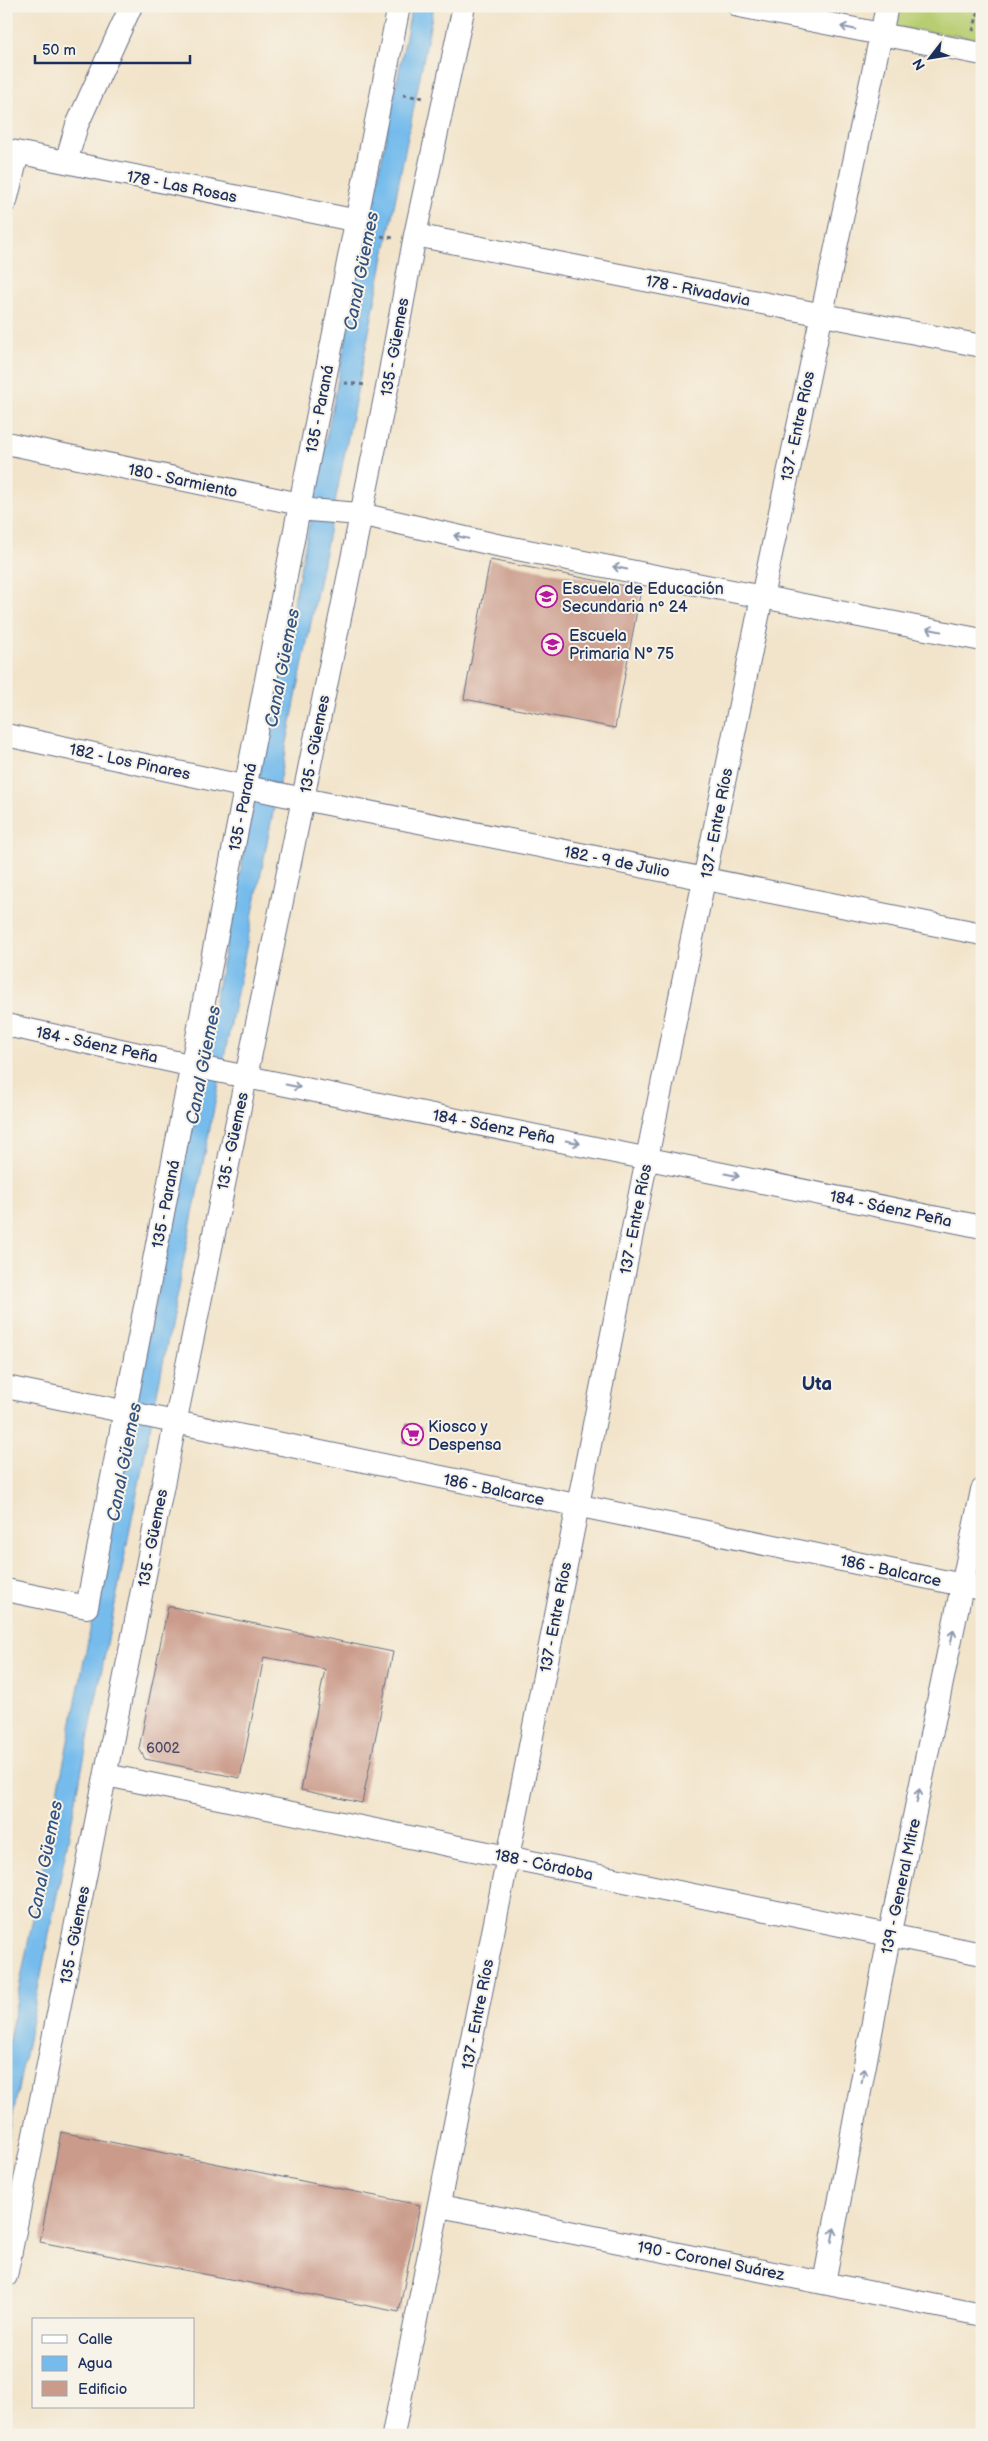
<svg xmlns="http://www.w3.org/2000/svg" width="988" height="2441" font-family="'Balsamiq Sans',sans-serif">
  <rect width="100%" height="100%" fill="#f7f3e8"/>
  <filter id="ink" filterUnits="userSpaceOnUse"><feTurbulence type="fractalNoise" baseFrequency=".02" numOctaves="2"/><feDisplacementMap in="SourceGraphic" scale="10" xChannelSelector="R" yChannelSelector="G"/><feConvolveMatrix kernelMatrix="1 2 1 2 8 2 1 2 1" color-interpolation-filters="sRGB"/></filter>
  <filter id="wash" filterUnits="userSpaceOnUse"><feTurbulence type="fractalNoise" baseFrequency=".0096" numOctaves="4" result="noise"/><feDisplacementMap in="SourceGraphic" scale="20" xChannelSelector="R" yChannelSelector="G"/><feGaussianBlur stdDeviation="1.12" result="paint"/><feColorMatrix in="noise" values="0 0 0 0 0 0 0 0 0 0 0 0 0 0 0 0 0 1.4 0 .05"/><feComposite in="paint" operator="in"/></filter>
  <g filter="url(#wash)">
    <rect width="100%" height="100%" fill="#f2e4ca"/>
    <path fill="#b7cd71" stroke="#697e68" d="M897,6H982V39L893,27Z"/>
    <path fill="#75bbec" stroke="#4875a5" d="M412,6H434L6,2150V2054Z"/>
    <g id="blocks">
      <path fill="#ca9b8b" d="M490,560L641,589L615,728L464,699Z
        M406,1424L422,1427L419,1445L403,1443Z
        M168,1606L393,1652L362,1803L301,1790L325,1669L264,1657L240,1778L145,1759L139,1748Z
        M61,2132L420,2205L399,2312L40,2242Z"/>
    </g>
  </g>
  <g filter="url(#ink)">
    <use href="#blocks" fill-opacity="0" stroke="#666e84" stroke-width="1"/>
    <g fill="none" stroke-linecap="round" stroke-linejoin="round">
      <defs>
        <path id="minor" d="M739,6L982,54
          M6,150L358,221
          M66,162L77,125L131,6
          M6,201L18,153
          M415,235L982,346
          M6,443L300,504L309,510L360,514L492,544L982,640
          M6,735L303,799L982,934
          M6,1025L203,1068L982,1227
          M6,1387L982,1589
          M6,1590L87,1607L300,504L399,6
          M106,1775L982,1954
          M440,2206L982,2315
          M6,2276L175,1424L387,388L415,235L464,6
          M824,2283L889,1937L982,1490
          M393,2435L647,1158L762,597L887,6"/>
      </defs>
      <use href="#minor" stroke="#666e84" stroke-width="24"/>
      <path stroke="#666e84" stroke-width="3" stroke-dasharray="4 4" stroke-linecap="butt" d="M973,31L980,6
        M403,95L424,98
        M373,235L394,238
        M344,383L368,385"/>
      <use href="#minor" stroke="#fff" stroke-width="22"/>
    </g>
    <defs><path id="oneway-shaft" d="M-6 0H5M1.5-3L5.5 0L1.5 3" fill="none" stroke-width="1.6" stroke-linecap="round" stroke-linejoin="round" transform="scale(1.25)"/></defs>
    <g stroke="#8d97ae">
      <use href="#oneway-shaft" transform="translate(848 28) rotate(-169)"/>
      <use href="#oneway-shaft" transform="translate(461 537) rotate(-167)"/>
      <use href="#oneway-shaft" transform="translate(620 568) rotate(-169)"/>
      <use href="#oneway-shaft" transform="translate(934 630) rotate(-169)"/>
      <use href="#oneway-shaft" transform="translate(293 1086) rotate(11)"/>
      <use href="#oneway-shaft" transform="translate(573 1142) rotate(11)"/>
      <use href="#oneway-shaft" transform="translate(732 1175) rotate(12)"/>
      <use href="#oneway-shaft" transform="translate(952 1637) rotate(-78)"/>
      <use href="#oneway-shaft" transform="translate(918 1796) rotate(-78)"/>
      <use href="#oneway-shaft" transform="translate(863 2075) rotate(-79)"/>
      <use href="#oneway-shaft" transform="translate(833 2235) rotate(-79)"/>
    </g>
  </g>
  <defs>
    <symbol id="school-ring" viewBox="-11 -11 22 22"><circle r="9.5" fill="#f7f3e8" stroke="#b5179e" stroke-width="1.5"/><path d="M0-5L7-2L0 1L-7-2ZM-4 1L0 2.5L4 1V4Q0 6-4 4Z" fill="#b5179e"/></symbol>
    <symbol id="supermarket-ring" viewBox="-11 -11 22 22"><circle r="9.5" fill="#f7f3e8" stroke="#b5179e" stroke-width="1.5"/><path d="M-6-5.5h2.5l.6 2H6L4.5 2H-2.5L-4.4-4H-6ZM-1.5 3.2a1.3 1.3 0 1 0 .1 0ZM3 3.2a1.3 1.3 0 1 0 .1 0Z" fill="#b5179e"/></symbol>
  </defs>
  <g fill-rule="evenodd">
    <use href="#school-ring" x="534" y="584" width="25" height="25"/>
    <use href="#school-ring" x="540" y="632" width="25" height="25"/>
    <use href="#supermarket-ring" x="400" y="1422" width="25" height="25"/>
  </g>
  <g text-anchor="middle" stroke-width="4" stroke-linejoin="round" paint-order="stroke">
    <g font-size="14" fill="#474a69">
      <text x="163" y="1753">6002</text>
    </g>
    <g font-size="16" fill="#1b2f5e" stroke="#f7f3e8">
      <text transform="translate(182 186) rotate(11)" y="6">178 - Las Rosas</text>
      <text transform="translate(698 290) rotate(11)" y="6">178 - Rivadavia</text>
      <text transform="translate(394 347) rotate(-80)" y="6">135 - Güemes</text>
      <text transform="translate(319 409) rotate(-79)" y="6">135 - Paraná</text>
      <text transform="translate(797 426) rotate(-78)" y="6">137 - Entre Ríos</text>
      <text transform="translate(183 480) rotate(12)" y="6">180 - Sarmiento</text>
      <text transform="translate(314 744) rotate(-79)" y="6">135 - Güemes</text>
      <text transform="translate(130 761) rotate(12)" y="6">182 - Los Pinares</text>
      <text transform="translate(242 807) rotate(-79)" y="6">135 - Paraná</text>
      <text transform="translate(716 823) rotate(-79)" y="6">137 - Entre Ríos</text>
      <text transform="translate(617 861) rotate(11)" y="6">182 - 9 de Julio</text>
      <text transform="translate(97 1044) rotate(12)" y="6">184 - Sáenz Peña</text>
      <text transform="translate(494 1126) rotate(11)" y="6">184 - Sáenz Peña</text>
      <text transform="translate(232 1141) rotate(-78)" y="6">135 - Güemes</text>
      <text transform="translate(165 1204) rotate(-79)" y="6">135 - Paraná</text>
      <text transform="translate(891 1208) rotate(12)" y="6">184 - Sáenz Peña</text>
      <text transform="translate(635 1219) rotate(-79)" y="6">137 - Entre Ríos</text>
      <text transform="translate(494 1489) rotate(12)" y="6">186 - Balcarce</text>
      <text transform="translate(152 1538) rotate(-79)" y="6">135 - Güemes</text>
      <text transform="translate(891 1570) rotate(12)" y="6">186 - Balcarce</text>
      <text transform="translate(555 1617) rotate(-79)" y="6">137 - Entre Ríos</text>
      <text transform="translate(544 1864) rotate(12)" y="6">188 - Córdoba</text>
      <text transform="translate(900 1886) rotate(-78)" y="6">139 - General Mitre</text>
      <text transform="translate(74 1935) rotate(-79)" y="6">135 - Güemes</text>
      <text transform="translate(477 2014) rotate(-79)" y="6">137 - Entre Ríos</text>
      <text transform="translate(711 2260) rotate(11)" y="6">190 - Coronel Suárez</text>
    </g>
    <g font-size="16" fill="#1b2f5e" stroke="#f7f3e8" text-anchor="start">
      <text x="562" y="594">Escuela de Educación<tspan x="562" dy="18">Secundaria nº 24</tspan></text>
      <text x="569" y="641">Escuela<tspan x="569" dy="18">Primaria N° 75</tspan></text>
      <text x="428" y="1432">Kiosco y<tspan x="428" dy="18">Despensa</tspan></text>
    </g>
    <g font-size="18" font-style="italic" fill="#325282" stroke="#f7f3e8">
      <text transform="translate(361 271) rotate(-79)" y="6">Canal Güemes</text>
      <text transform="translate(282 668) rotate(-79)" y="6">Canal Güemes</text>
      <text transform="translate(203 1065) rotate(-79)" y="6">Canal Güemes</text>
      <text transform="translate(124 1462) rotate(-79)" y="6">Canal Güemes</text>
      <text transform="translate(45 1860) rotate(-79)" y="6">Canal Güemes</text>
    </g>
    <g font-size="19" font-weight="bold" fill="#1b2f5e" stroke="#f7f3e8">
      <text x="817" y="1390">Uta</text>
    </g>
  </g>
  <rect width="988" height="2441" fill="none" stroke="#f7f3e8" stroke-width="25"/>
  <rect x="32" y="2318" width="162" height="90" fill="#f7f3e8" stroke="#9fa5b1"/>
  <rect x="42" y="2335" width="25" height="8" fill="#ffffff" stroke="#9fa5b1"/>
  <text x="78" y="2344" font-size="15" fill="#1b2f5e">Calle</text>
  <rect x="42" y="2356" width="25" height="15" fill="#75bbec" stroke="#9fa5b1"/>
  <text x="78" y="2368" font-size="15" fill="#1b2f5e">Agua</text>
  <rect x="42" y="2381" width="25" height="15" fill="#ca9b8b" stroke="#9fa5b1"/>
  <text x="78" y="2394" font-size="15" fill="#1b2f5e">Edificio</text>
  <g transform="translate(930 58) rotate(239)" stroke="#f7f3e8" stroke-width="4" paint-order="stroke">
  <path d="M0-4L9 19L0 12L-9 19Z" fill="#1b2f5e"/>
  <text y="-8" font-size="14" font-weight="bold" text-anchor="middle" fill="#1b2f5e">N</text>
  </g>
  <path d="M35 55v8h155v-8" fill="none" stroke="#1b2f5e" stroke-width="2.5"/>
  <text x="42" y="55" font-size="15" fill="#1b2f5e" stroke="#f7f3e8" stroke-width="4" paint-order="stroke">50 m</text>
</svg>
